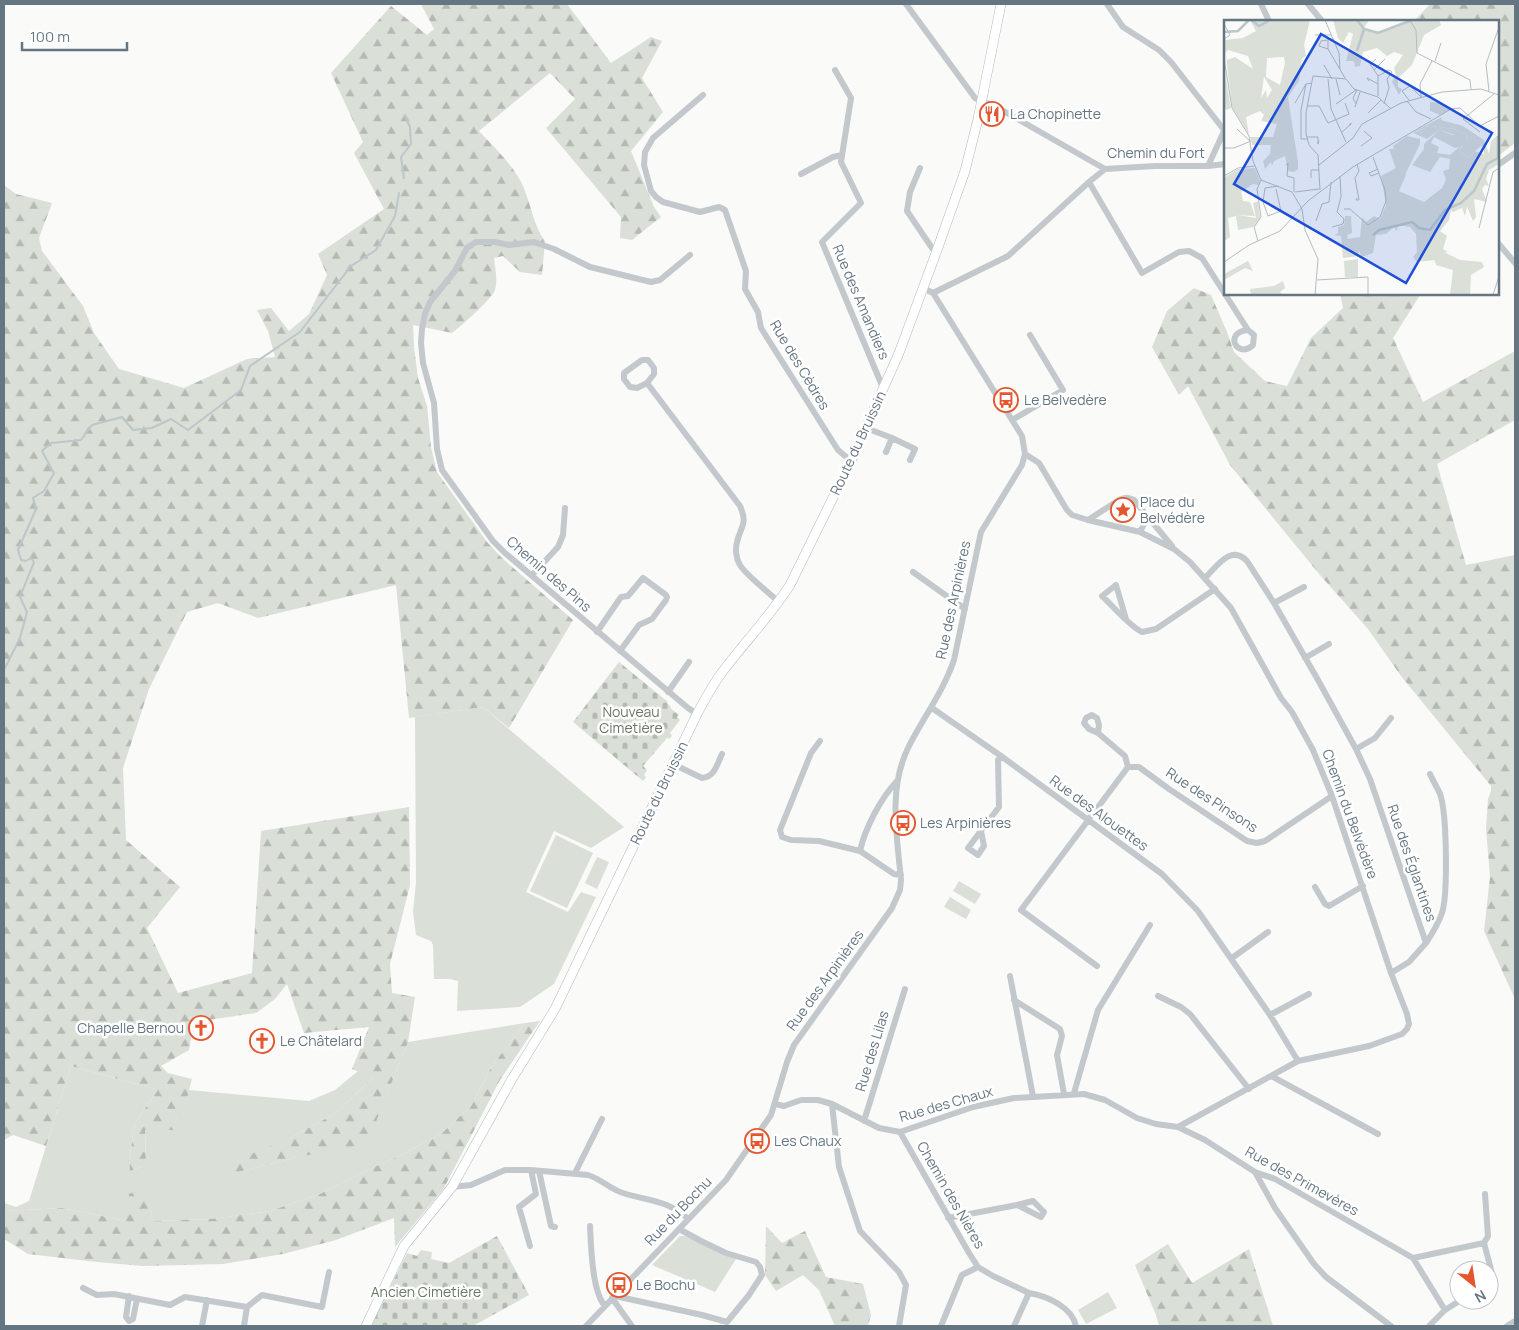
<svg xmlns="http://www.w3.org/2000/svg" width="1519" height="1330" font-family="Manrope,sans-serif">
  <defs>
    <pattern id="forest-firs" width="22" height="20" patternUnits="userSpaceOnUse" patternTransform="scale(1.25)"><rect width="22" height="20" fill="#dadfd7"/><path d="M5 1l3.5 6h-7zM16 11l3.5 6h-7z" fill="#b4b9b4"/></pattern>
    <pattern id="cemetery-stones" width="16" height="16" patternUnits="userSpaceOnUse" patternTransform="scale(1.25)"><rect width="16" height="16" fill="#dadfd7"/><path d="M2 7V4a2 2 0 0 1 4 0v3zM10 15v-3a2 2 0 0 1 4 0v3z" fill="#b4b9b4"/></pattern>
  </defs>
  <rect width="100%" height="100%" fill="#fafaf8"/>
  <path fill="#dadfd7" d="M483,707L624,827L591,848L554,831L526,892L568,912L581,892L596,897L554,984L520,1007L457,1011L458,981L450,979H434L433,945L431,941L416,935L413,911L416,883L415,717Z
    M556,835L593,853L567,908L530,891Z
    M597,857L609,862L597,889L585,883Z
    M959,881L981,894L975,904L953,891Z
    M950,897L971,910L966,919L944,907Z
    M525,1023L492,1066L471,1106L442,1133L399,1156L365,1171L320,1194L270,1211L212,1219L152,1221L149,1184L126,1221L62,1208L6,1211L4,1208V1203L16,1207L29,1201L71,1066L158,1090L135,1123L129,1161L130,1171L146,1165L145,1130L183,1114L189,1090L309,1101L335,1090L358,1071L374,1077L336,1113L290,1138L238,1172L298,1157L387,1094L408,1042Z
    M680,1236H685L736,1259L715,1292L652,1265Z
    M1108,1292L1117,1308L1086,1324L1078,1310Z"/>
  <path fill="url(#forest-firs)" d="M421,4H567L611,63L651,37L662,41L642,78L663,112L631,151L654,207L661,217L632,240L620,238L621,217L546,128L575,99L550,73L479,131C493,146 515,167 523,186C531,204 533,225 545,241L542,275L520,272L503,256L494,258C495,269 498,279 495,290C492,299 461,326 452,333L413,325L414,347L418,378L427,406L431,447L437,472L487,542L501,557L573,620L509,728L483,707L409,718L396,585L258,618L218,603L187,612L149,689L123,768L126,840L180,887L147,928L178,993L252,973L261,831L409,807L410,885L390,964L392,993L415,997L408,1042L367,1144L298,1157L238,1172L220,1167L290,1138L336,1113L373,1078L352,1069L369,1027L304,1033L287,984L275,999L256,1013L194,1022L189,1050L161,1066L168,1073L192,1079L183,1114L173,1130H145L146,1165L130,1171L129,1161L135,1123L158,1090L71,1066L46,1146L13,1135L4,1140V185L16,194L52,203L39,238L42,251L83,306L94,333L119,369L184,388L247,359L275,357L268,331L257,310L271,308L289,331L309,314L327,275L318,254L384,209L354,153L363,142L331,73L391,6L427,35L434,29Z
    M1430,4H1515V143L1498,156V21H1414Z
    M1194,288L1211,295L1227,332L1234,352L1265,381L1287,386L1311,338L1343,308L1340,294H1420V295L1393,338L1423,402L1515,351V420L1437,464L1466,565L1515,555V999L1484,931L1490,877L1486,828L1488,799L1491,791V786L1401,676L1368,629L1320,575L1230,465L1188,386L1179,395L1152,347L1167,311Z
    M540,1021L500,1080L444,1188L395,1247L394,1218L336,1240L283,1254L223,1264L143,1266L97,1262L28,1254L4,1239V1208L6,1211L62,1208L126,1221L129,1194L150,1184L152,1221L211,1219L270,1211L320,1194L365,1171L399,1156L442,1133L471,1106L492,1066L525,1023Z
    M766,1226L782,1243L805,1231L826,1277L863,1284L871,1315L868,1326H835L819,1290L803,1275L776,1291L765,1275Z
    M1168,1244L1192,1283L1249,1249L1273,1326H1159L1156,1315L1135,1265Z"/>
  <path fill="url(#cemetery-stones)" d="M619,662L668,702L667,703L671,707L670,708L679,715L677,717L680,720L670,733L672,736L669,739L667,738L643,766L647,770L644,775L646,777L643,781L573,722Z
    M497,1236L529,1295L473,1326H371L407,1253L417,1256L421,1250L432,1252L431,1259L449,1263Z"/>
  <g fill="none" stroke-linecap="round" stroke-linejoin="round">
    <path stroke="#bbc7cb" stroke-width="2" d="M404,178L401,157L411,144L410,127L405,116
      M4,670L20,638L27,612L20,597L34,562L31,558L26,561L21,560L18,550L36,509L33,498L44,491L54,473L42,451L51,443L81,440L92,425L122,417L133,430L152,428L171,419L188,430L241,390L250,366L300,332L351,266L376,250L395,216L399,193"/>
    <defs>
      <path id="secondary" d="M366,1326L404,1246L452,1187L512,1079L555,1009L697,714C705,699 713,684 723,671C745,642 770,616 790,585L851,461L899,353L936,253L965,171L978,119L1001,4"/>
    </defs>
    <use href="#secondary" stroke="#b3babf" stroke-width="10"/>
    <path stroke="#c3c8cc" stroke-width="6" d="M906,4L975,98L982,102L993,105L1105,169L1155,166H1208L1225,164
      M1107,4L1123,27L1159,50L1171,62L1224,130
      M1261,4L1269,21
      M1308,4L1322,21
      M835,70L851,98L841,162L861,203L822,242L883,388
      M703,95L653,138L645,152L644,165L651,191L656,197L663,202L700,212L719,207L725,210L746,271L745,289L758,312L761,328L838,450L851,461
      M1498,165L1515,153
      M1208,166L1225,129
      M920,168L910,192L907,211L932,248L936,253
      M801,174L833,157L842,155
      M1089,182L1142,273L1179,252L1189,251L1202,258L1248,330L1254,335L1253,345C1237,360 1223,332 1248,330
      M1498,243L1515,263
      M690,255L660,280L651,282L590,267L554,249L534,242L509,245L495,242H476L467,248L455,271L430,302L425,314L422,329L421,343L423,363L434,403L437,449L442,470L493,541L505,553L688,708L697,714
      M933,293L1008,256L1089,182L1105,169
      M647,383L654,374V368L648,360H642L624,373V379L630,387L637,388L647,383L740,506C748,525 741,525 737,542C735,549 736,559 740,565C744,573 770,594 779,602
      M1012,420L1063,390L1030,335
      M866,428L892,438L886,452
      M892,438L915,449L910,460
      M1088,520L1119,500C1125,497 1128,497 1134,500L1172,546
      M1140,532L1148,516
      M913,572L965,609
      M532,575L558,547L563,535L565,508
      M1205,578C1217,566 1231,544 1247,561L1274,603L1318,680L1356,749L1370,779L1426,943L1409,962L1391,973
      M1274,603L1304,587
      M1126,619L1116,585L1102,596C1113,606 1129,626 1142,632L1156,629L1215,589
      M597,632L621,597L628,596L643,578L666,595L667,597L666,600L652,619L639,625L620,651
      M1305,658L1329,644
      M668,692L689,662
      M932,708L1001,756L1162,874L1198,911L1270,1015L1298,1061
      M1098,733L1089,729L1084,723L1086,718L1092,715L1097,718L1099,725L1098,733L1125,756L1128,767
      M820,741L811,753L780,830L782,837L791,840L819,841L860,851
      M1356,749L1375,738L1391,718
      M673,764L702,778C715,777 717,764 722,754
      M897,781C881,798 865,828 860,851L894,874L901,875
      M981,831L984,846L978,855L968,848L999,807L998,760L1001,756
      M1315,887L1325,904L1329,906L1363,886
      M1426,943C1432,934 1438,924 1442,913C1448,894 1447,813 1440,794C1437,787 1433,781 1430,774
      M1232,958L1268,932
      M1097,966L1021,910L1128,767H1139L1169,789L1247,841L1257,843L1265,841L1332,796
      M1010,976L1033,1096
      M1158,996L1181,1007L1190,1014L1249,1089
      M1014,1000L1060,1029L1062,1036L1057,1055L1064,1094
      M1270,1015L1309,994
      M1271,1076L1378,1134
      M1074,1093L1098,1010L1150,925
      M775,1104L784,1106L801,1100H818L832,1104L879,1128L900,1132L973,1107L1014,1098L1084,1094L1105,1100L1137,1118L1156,1124L1178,1127L1298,1061L1369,1046L1402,1034L1407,1029L1409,1024L1407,1014L1391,973L1332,796L1313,750L1292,712L1281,698L1231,608L1190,562L1174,549L1140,532L1088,520L1072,515L1067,510L1039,463L1025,454
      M832,1104L839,1167L860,1231L899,1272L906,1285L899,1326
      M864,1121L905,989
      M1178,1127L1205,1140L1255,1172L1275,1179L1413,1258
      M900,1132L969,1253L978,1267L993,1276L1029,1293L1014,1326
      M539,1171L551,1226L555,1227
      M1255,1172L1275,1208L1314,1264L1326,1277L1391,1326
      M575,1173L602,1119
      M452,1187L471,1185L505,1170H531L588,1175C601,1179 610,1189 623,1193C647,1201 669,1200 688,1219
      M948,1218L1017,1205L1041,1217L1044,1212L1033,1201L1017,1205
      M590,1226C591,1246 592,1292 605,1306
      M1484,1243L1488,1236L1485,1194
      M530,1246L519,1207L536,1194L531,1170
      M83,1288L97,1295L114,1294L170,1305L185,1297L247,1307L244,1326
      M1029,1293C1047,1296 1072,1307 1076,1326
      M129,1296L126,1317L129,1321L133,1319L137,1299
      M615,1296L702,1315L727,1322L749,1295L762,1275L760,1267L756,1262L726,1253L701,1241L679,1229
      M612,1298L632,1326
      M247,1307L262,1295L322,1307L329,1272
      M1445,1310L1413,1258L1484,1243L1493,1277L1489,1282
      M202,1326L207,1300
      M586,1326L726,1180L771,1115L787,1062L794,1045L892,908L900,890L901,880C897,836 888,789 908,748C923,718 943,692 954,660L981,532L1022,465L1025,454L1022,436L933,293L923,288
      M941,1326L962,1275L978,1267
      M1429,1326L1445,1310L1461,1300
      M1507,1326L1515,1321"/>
    <use href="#secondary" stroke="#fff" stroke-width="9"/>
  </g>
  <defs>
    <symbol id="restaurant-ring" viewBox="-11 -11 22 22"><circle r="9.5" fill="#fff" stroke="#e4572e" stroke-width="1.5"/><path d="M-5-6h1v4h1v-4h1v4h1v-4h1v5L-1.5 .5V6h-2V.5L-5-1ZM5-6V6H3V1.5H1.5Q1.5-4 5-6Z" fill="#e4572e"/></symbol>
    <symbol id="bus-ring" viewBox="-11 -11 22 22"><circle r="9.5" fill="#fff" stroke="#e4572e" stroke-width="1.5"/><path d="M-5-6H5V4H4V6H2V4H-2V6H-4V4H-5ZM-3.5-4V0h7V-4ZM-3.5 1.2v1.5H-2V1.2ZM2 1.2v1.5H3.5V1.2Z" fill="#e4572e"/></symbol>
    <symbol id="sight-ring" viewBox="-11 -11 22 22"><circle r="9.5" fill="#fff" stroke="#e4572e" stroke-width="1.5"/><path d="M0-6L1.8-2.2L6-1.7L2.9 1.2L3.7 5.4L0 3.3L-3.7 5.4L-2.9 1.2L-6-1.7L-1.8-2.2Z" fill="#e4572e"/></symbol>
    <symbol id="church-ring" viewBox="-11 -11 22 22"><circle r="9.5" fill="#fff" stroke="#e4572e" stroke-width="1.5"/><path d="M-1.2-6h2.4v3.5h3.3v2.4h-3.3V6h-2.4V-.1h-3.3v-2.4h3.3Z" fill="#e4572e"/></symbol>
  </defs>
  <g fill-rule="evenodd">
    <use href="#restaurant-ring" x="978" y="100" width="28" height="28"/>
    <use href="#bus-ring" x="992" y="386" width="28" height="28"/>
    <use href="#sight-ring" x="1109" y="496" width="28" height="28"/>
    <use href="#bus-ring" x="889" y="809" width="28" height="28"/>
    <use href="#church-ring" x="187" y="1014" width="28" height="28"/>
    <use href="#church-ring" x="248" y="1027" width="28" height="28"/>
    <use href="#bus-ring" x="743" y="1127" width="28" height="28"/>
    <use href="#bus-ring" x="605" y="1271" width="28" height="28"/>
  </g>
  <g text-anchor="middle" stroke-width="5" stroke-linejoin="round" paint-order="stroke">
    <g font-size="14" fill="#657683" stroke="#fff" text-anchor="start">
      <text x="1010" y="119">La Chopinette</text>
      <text x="1024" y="405">Le Belvedère</text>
      <text x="1140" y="507">Place du<tspan x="1140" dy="16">Belvédère</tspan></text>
      <text x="920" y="828">Les Arpinières</text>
      <text x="184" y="1033" text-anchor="end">Chapelle Bernou</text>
      <text x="280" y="1046">Le Châtelard</text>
      <text x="774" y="1146">Les Chaux</text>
      <text x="636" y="1290">Le Bochu</text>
    </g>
    <g font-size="14" fill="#657683" stroke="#fff">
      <text x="1156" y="158">Chemin du Fort</text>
      <text transform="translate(861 302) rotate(67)" y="5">Rue des Amandiers</text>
      <text transform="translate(800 365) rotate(59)" y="5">Rue des Cèdres</text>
      <text transform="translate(858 443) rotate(-65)" y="5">Route du Bruissin</text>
      <text transform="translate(549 574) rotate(41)" y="5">Chemin des Pins</text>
      <text transform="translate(953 600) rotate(-78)" y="5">Rue des Arpinières</text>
      <text transform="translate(659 793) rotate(-64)" y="5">Route du Bruissin</text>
      <text transform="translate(1212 800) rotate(33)" y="5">Rue des Pinsons</text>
      <text transform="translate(1099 813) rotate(36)" y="5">Rue des Alouettes</text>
      <text transform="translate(1350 814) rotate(70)" y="5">Chemin du Belvédère</text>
      <text transform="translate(1412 863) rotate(71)" y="5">Rue des Églantines</text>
      <text transform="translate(825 980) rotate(-54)" y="5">Rue des Arpinières</text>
      <text transform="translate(872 1051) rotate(-73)" y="5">Rue des Lilas</text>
      <text transform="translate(946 1104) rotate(-16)" y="5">Rue des Chaux</text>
      <text transform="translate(1302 1181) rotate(29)" y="5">Rue des Primevères</text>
      <text transform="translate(951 1195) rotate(60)" y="5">Chemin des Nières</text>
      <text transform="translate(678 1211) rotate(-46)" y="5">Rue du Bochu</text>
    </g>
    <g font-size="14" fill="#687a64" stroke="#fff">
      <text x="631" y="717">Nouveau<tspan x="631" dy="16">Cimetière</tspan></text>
      <text x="426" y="1297">Ancien Cimetière</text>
    </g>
  </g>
  <g transform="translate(1224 20)">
    <rect width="275" height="275" fill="#fafaf8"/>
    <path d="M0,48L7,88L2,90L0,85ZM206,106L230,109L244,115L242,119L247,117L260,126V127L257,126L243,138L235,130L239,126L231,128L210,117L231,115L215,110L203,119L189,113ZM183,116L196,119V124L181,155L173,152L165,129H170L169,126ZM218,231L236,240L258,242L260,247L247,255L246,275H226L229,250L212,245L210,238L211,233Z" fill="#dadfd7"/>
    <path d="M26,0H86L80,25L82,36L78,38L75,61L64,77L74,142V149L70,152L64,151L61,136L50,141L48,146L47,142L41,149L39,141L46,134L47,125H28L26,117H49L53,104L37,101L40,95L36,91L22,97L25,115L8,87L0,20L19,18L32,11ZM4,30L24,36L29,49L11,37L3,40L1,33ZM60,37L61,43L56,65L42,57L43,38ZM40,57L48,70L43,78L42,70L37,78ZM109,0H145L140,8L157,12L188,0H215L217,5L200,15L188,45L174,58V67L178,69L175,75L168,62L172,55L170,48L179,35L170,32L163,36L153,28L139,32L136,46L131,47L130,41H122L129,14L125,12L119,23L114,18ZM218,97L217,100L239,106L260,120L265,134L267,121L275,114V108V144L265,150L262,159L265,166L261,165L258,169L263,182L250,179L252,197L249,201L243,186L241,196L238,188L229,192L227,190L225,200L216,211L223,216L219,229L224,232L211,233V240L193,242L189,237L193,232L192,214L186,207L174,205L173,211L170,207L162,214L152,215L149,233L138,237L135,231L134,236L119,238L117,216L110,215L114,213V207L120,205L121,196H127L128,213L123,215L124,219L136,217L138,197L142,202L150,196L156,199L162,185L157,156L172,148L182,155L175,171L200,182L218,168L222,160L219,151L225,149L226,139L216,137L206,152L188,145L200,129V124L215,110L233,117H210L207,123L215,127L213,133L226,135L241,122L235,130L243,138L251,131L260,134V126L247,117L242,120L244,115L230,109L206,106L187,113ZM31,148L36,161L34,165L29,164L17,172L19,181L26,182L31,196L13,195L32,198L29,183L34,181L36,198L29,207L14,210L12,196L4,198L6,217L0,221L1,157L14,149ZM134,239V257H121L120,241ZM24,241L29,251L21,248L0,260V254ZM59,261L61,268L56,272L59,275L27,274L26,269L50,266Z" fill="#dadfd7" fill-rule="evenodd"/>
    <path d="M206,82L217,83L227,89L216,95L206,91Z" fill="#dadfd7"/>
    <path fill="none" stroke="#bbc7cb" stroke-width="2.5" d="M27,0L35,6L46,0M133,0L140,9L154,13L188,0M0,12L14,11L25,0M133,31L140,9M149,215L155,210L188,202L195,208L206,210L221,190L237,183L250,171L263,144L274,138V116"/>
    <path fill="none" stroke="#b5bdc2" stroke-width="1" d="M101,0L115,33L116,49M182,0L187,2L192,10L193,33L246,60L247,70M0,4L6,15L0,19M91,15H107M104,21V29L95,26L97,21L110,19M104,29L121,58M0,38L8,88L25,116L29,141L37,160M211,41L217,23M100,45L108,59M150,50L146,44L152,39M154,56L165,50L168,52L163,59L165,68L160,84M104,59L107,89L122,122M112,59L116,75M145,61L143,58L154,64M265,71L262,44L275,7M154,76V56L150,50L161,39M197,77L196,64L208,41M185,80L178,71L186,66L197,77M183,81L192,92L207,99M71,83L82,64M112,84L132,70M132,84L129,78L133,70M83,86H95L104,103L125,94L121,83M131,87L136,72M144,93L157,80M13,109L26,121M118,112L127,104V103L125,105M256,112L239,99L270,74M83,117H94V124L95,120M83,119H77V90L82,64L88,63M137,126L148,118L140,111M0,128H10L27,121M133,144L135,151L131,158L135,180H132L133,178M62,145L64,143L63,156L70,158V172M95,145L129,118L138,104L177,83L218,72L257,69L275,75M154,149L145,153L147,156L155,153M0,156L14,148L31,146M87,158V150H95M37,160L68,172L78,189L81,210L94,239L91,275M52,169L57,191L44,196L39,182L41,168L55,166M96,170L94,135L85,125L82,114V93L89,56L122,59L130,69L154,77L166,88M71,172L95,169M120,189H126L144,205L156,197L162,181L161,170L149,137M92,201L98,184L105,182L107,162M108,207L119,204L120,199L113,192L117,177L116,156M255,208L269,152L275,148M34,221L30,207L37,197L33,169L37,160M0,242L25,225L56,211L84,181L129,147L227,89L236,88L256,106L275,96M93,260L144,257V275M269,275L275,256"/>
    <path fill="#1d4ed8" fill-opacity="0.15" stroke="#1d4ed8" stroke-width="2.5" d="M97,14L268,113L182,263L10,164Z"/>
    <rect width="275" height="275" fill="none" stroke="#657683" stroke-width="2.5"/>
  </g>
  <rect width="1519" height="1330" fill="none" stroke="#657683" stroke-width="10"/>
  <g transform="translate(1474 1285) rotate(150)"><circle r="24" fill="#ffffff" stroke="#c1c8cd"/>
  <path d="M0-4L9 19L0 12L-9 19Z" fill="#e4572e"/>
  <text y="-8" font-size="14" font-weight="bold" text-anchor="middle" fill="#657683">N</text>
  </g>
  <path d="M22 42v8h105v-8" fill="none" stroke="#657683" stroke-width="2.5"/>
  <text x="30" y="42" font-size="15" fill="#657683" stroke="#ffffff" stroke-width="4" paint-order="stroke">100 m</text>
</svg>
